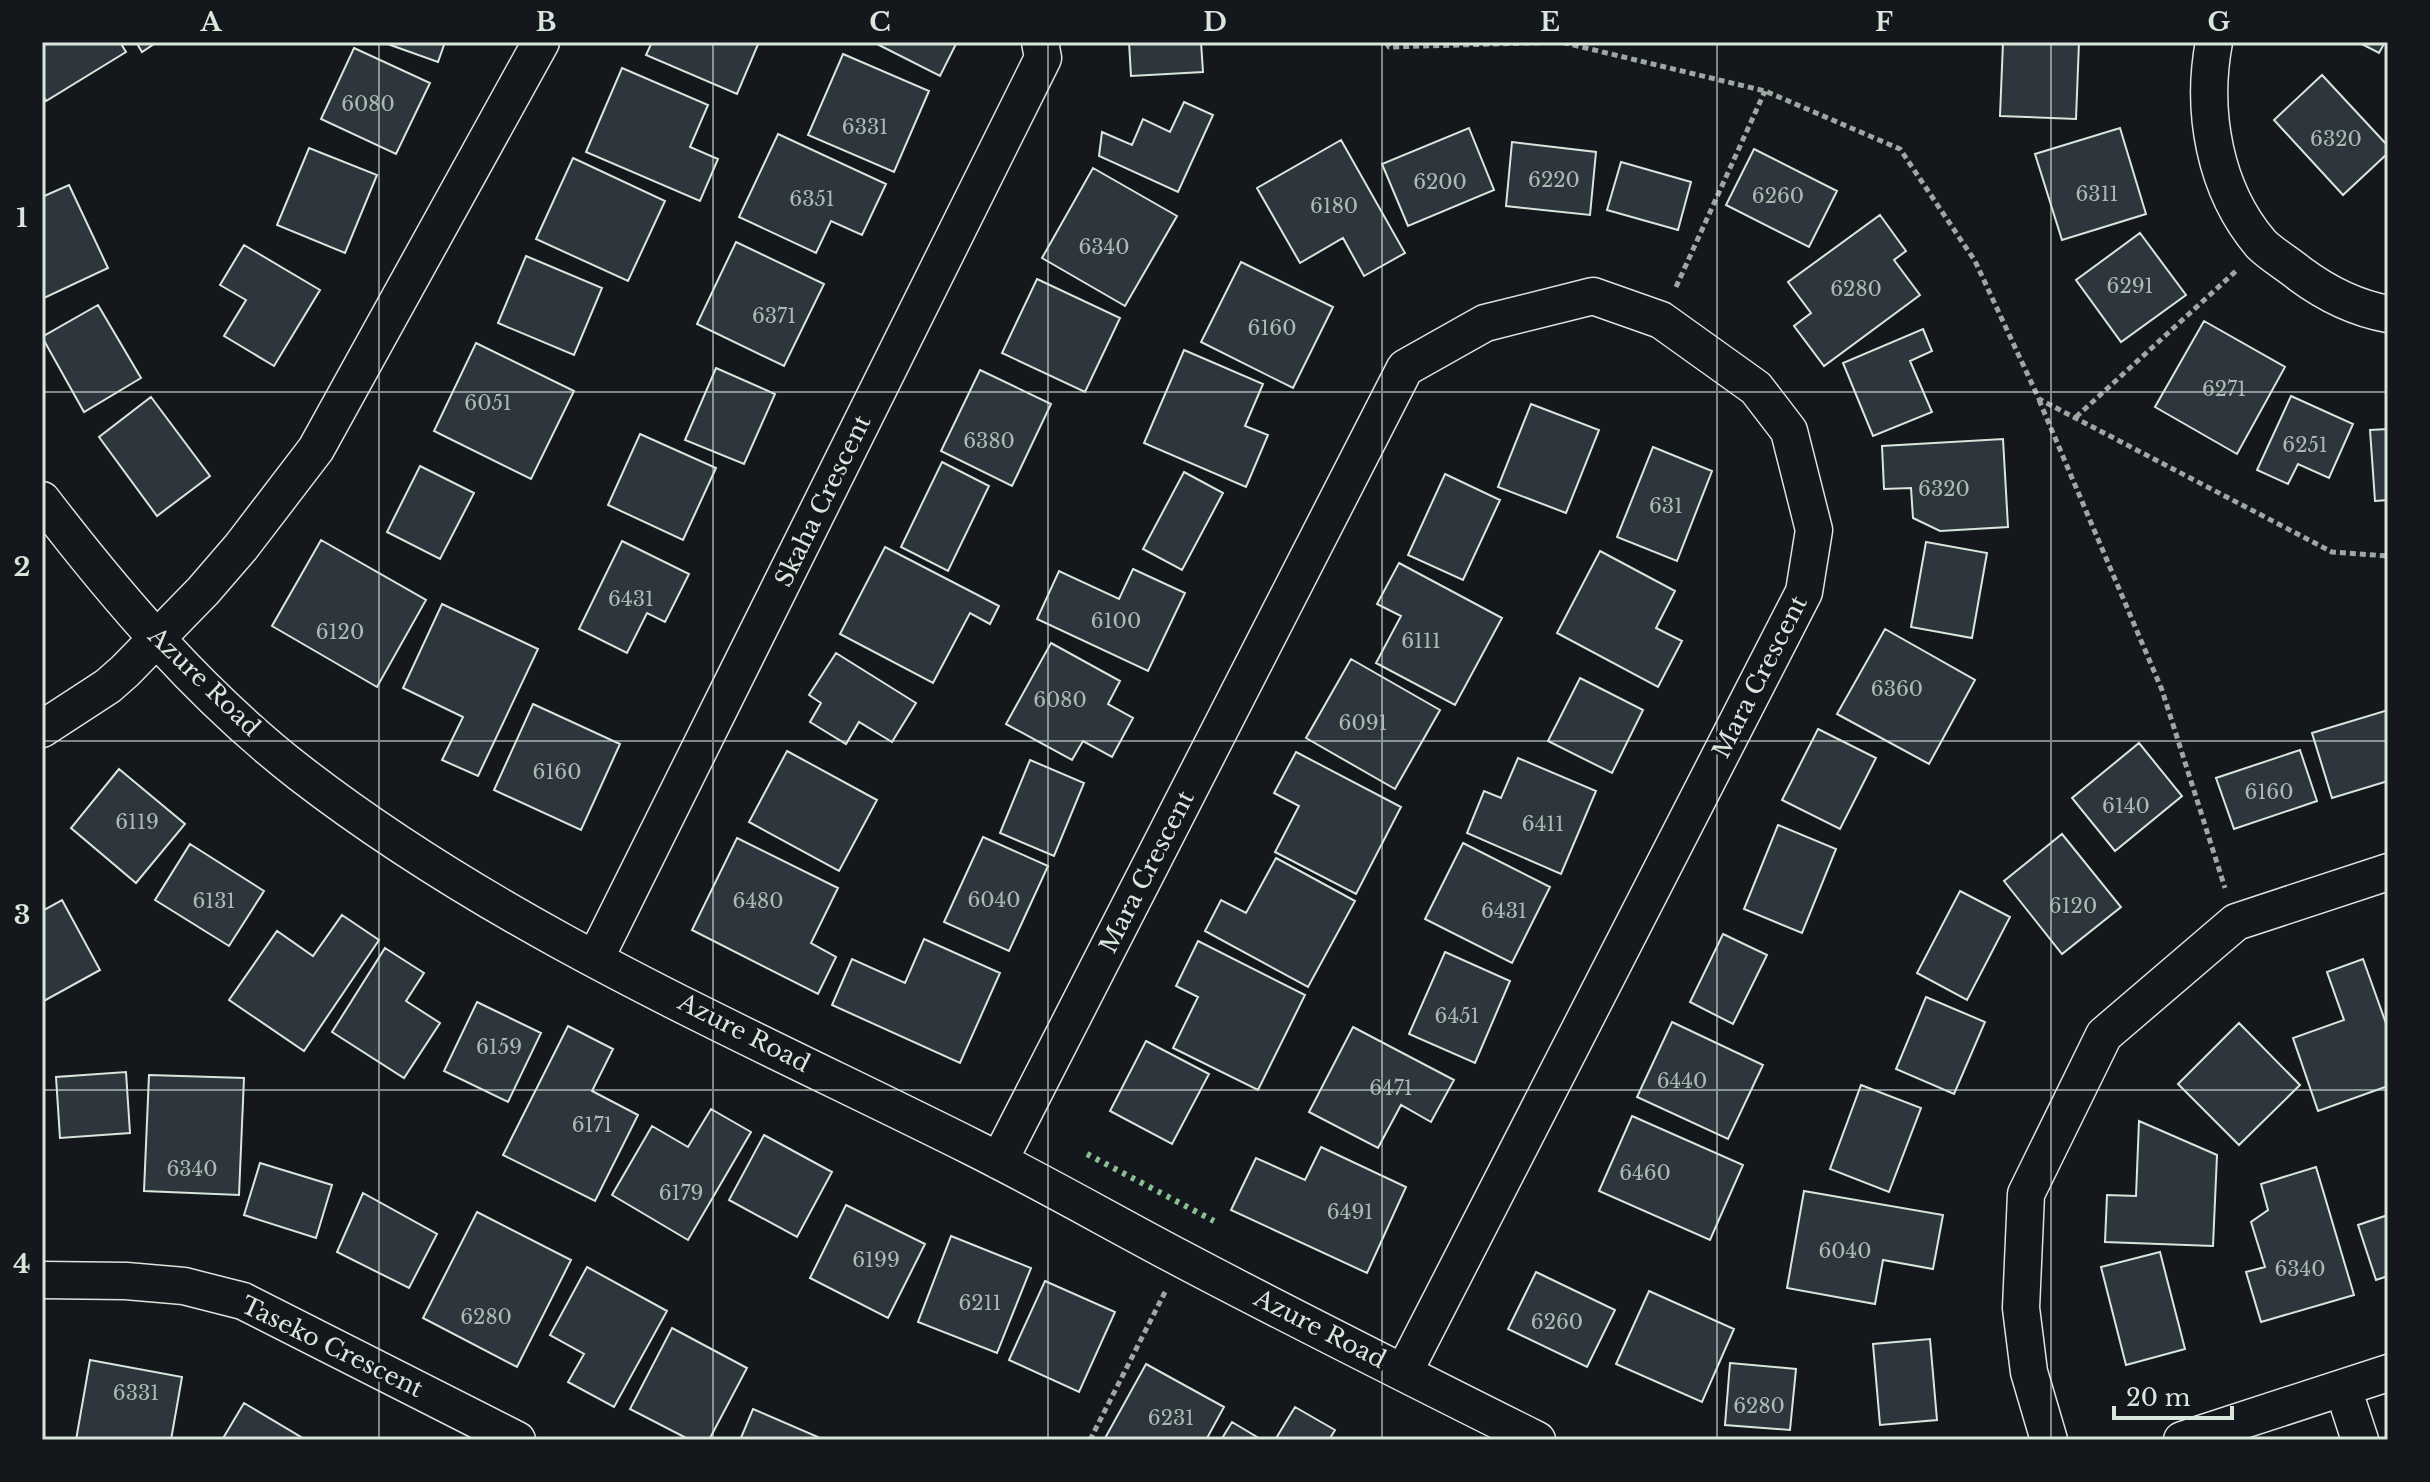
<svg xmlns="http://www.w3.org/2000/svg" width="2430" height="1482" font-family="'Libre Baskerville',serif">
  <rect width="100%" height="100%" fill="#14181c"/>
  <path fill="#2c363c" stroke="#d8e6dc" stroke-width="2" d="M42,42H120L126,52L46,101L42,93Z
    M136,42H157L142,52Z
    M382,42H445L438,62Z
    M652,42H759L737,94L646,55Z
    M873,42H957L940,76Z
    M1129,42H1201L1203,72L1131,76Z
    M2003,42H2079L2076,119L2000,116Z
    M2358,42H2385L2379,53Z
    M354,48L430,83L396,154L321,119Z
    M843,54L929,91L894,172L808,135Z
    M622,68L708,105L690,147L718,159L700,201L586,152Z
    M2322,75L2388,146V153L2343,195L2274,120Z
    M1184,102L1213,115L1178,192L1099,156L1102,132L1132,145L1143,119L1170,132Z
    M1469,128L1494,190L1408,226L1382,164Z
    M2120,128L2146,214L2062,240L2035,154Z
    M778,134L886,184L862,235L831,221L816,253L739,217Z
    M1341,140L1405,253L1364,276L1343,238L1300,263L1257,188Z
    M1512,142L1596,152L1590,215L1506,206Z
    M309,148L377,175L345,253L277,225Z
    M1754,149L1837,191L1809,247L1726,205Z
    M573,158L665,201L628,281L536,239Z
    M1621,162L1691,182L1678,230L1607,210Z
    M1093,168L1177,216L1125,306L1042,258Z
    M69,185L108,268L42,299V197Z
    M1880,215L1906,251L1894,260L1920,295L1824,366L1794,326L1811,313L1788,282Z
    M2140,233L2186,295L2121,342L2076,280Z
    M736,242L824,284L784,366L697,324Z
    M244,245L320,290L274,366L224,336L246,300L220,285Z
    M526,256L602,288L574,355L498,323Z
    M1241,262L1333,307L1293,388L1201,342Z
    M1037,279L1120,318L1085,392L1002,353Z
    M98,305L141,378L84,412L42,337Z
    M2204,321L2285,367L2237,454L2155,407Z
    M1923,329L1932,351L1910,361L1932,412L1873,436L1843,363Z
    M476,343L574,391L531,479L434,431Z
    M1184,350L1263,384L1245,426L1268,435L1246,487L1144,443Z
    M716,368L775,394L744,464L685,440Z
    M980,370L1051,404L1012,486L941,451Z
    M2291,396L2353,424L2329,478L2298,464L2288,484L2257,470Z
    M151,397L210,476L157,516L99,437Z
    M1531,404L1599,430L1566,513L1498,487Z
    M2388,429V500L2375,501L2370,430Z
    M640,434L716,468L683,540L608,505Z
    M2003,439L2008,527L1940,531L1913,518L1911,488L1884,489L1882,446Z
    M1653,447L1712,471L1677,561L1617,537Z
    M942,462L989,486L948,571L901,547Z
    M420,466L474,493L440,559L387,532Z
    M1184,472L1223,493L1182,570L1143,549Z
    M1445,474L1500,500L1463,580L1408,555Z
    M321,540L426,600L377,687L272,626Z
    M622,541L689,574L665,622L647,613L627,653L579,629Z
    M1926,542L1987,553L1972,638L1911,627Z
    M885,547L999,606L990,624L970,613L933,683L840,634Z
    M1600,551L1675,591L1656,628L1682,641L1658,687L1557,633Z
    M1399,563L1502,618L1455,705L1376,663L1401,616L1377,604Z
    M1133,569L1185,593L1148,671L1037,619L1059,571L1119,599Z
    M442,604L538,649L478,776L442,760L463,717L403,688Z
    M1885,629L1975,680L1929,764L1837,714Z
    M1051,643L1120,681L1108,704L1133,718L1112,757L1083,741L1072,760L1006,724Z
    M836,653L916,703L892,742L859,722L846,744L810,722L821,703L809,695Z
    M1351,659L1440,710L1395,789L1306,738Z
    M1580,678L1643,710L1612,773L1548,741Z
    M533,704L620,744L581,830L494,790Z
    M2388,710V781L2332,798L2312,733Z
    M1818,729L1876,758L1840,829L1782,800Z
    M2139,743L2182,796L2115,851L2072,798Z
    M2300,750L2317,801L2234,829L2216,778Z
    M787,751L877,800L839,871L749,822Z
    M1296,752L1401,807L1356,894L1275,852L1299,806L1274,793Z
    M1518,758L1596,791L1561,874L1467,833L1484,791L1501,798Z
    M1030,760L1084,783L1054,856L1000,833Z
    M119,769L185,824L136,883L71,828Z
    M1778,825L1836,849L1802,933L1744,909Z
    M2062,834L2121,907L2062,954L2004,881Z
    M983,837L1048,866L1009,951L944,922Z
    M737,838L838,888L811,943L836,957L818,994L692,930Z
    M1463,843L1550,887L1512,963L1425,919Z
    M190,844L264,891L229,946L155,900Z
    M1276,858L1355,901L1308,987L1205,931L1221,900L1246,913Z
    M1960,891L2010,917L1967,1000L1917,973Z
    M62,900L100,970L42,1002V911Z
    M342,915L379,940L304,1051L229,1000L277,931L313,956Z
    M1723,934L1767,955L1733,1024L1690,1002Z
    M924,939L1000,973L960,1063L832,1005L852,959L905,983Z
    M1198,941L1305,995L1258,1090L1173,1048L1198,997L1176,986Z
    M385,948L424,973L406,1001L440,1023L404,1078L332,1032Z
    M1445,952L1510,981L1475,1063L1409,1034Z
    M2363,959L2388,1029V1086L2318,1111L2293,1038L2344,1020L2327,972Z
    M1926,997L1985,1022L1954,1094L1896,1069Z
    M477,1002L541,1033L508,1102L444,1071Z
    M1672,1022L1763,1065L1728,1139L1637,1097Z
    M2239,1023L2300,1085L2239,1145L2178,1084Z
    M568,1026L613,1049L592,1091L638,1115L595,1201L503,1155Z
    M1353,1027L1454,1080L1431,1122L1401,1105L1378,1148L1309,1112Z
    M1146,1041L1209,1074L1172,1144L1110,1111Z
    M126,1072L130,1133L60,1138L56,1077Z
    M149,1075L244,1078L239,1195L144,1191Z
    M1861,1085L1921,1108L1889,1192L1830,1169Z
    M711,1109L751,1132L688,1240L612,1195L652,1126L688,1147Z
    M1632,1116L1743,1165L1710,1240L1599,1191Z
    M2139,1121L2217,1155L2213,1246L2105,1242L2107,1195L2136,1196Z
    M764,1135L832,1172L797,1237L729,1200Z
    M1321,1147L1406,1187L1367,1273L1231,1210L1256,1158L1305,1180Z
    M260,1163L332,1185L316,1238L244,1215Z
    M2316,1167L2354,1295L2261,1322L2246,1272L2265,1267L2251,1222L2268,1210L2261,1184Z
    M1804,1191L1943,1215L1933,1269L1883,1260L1875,1304L1787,1288Z
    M363,1193L437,1234L409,1288L337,1252Z
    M846,1205L925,1244L888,1318L810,1278Z
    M477,1212L571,1260L517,1367L423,1318Z
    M2388,1215V1276L2376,1280L2358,1225Z
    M951,1236L1031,1268L997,1353L918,1322Z
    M2160,1252L2185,1349L2126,1365L2101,1267Z
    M587,1267L667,1311L614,1407L568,1382L584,1354L550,1335Z
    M1536,1272L1615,1310L1587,1367L1508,1329Z
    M1045,1281L1115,1312L1079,1392L1009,1360Z
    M1649,1291L1734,1329L1702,1402L1616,1364Z
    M672,1328L747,1368L709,1440H690L630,1409Z
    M1930,1339L1937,1420L1880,1425L1873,1344Z
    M90,1360L182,1377L171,1440H76Z
    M1730,1363L1796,1369L1790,1430L1725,1425Z
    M1146,1364L1224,1407L1206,1440H1104Z
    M244,1403L306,1440H222Z
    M1295,1407L1335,1430L1329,1440H1275Z
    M753,1409L818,1437L817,1440H740Z
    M1232,1422L1262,1440H1221Z"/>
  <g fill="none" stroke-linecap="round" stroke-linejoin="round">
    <defs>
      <path id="street" d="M2214,42C2201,111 2214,189 2261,244C2272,255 2288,264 2300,274C2327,294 2355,308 2388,314
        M42,500C118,599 201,696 300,773C503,930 744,1033 972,1147C1042,1182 1110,1221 1178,1257C1297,1320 1417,1380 1537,1440
        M42,729L108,686L125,671L203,591L241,547L316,449L541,42
        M595,959L1043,58L1040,42
        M999,1161L1405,368L1485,323L1593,296L1661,320L1756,388L1789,431L1814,530L1804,592L1404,1372
        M42,1280L126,1281L184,1286L243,1301L517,1440
        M2343,1388L2360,1440
        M2049,1440L2029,1372L2021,1308L2026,1194L2104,1035L2236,922L2388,872
        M2182,1440L2388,1373"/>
    </defs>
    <use href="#street" stroke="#d8e6dc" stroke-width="39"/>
    <path stroke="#9da8a2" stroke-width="5" stroke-dasharray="6 4" stroke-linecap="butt" d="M1386,42L1389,47L1561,42L1765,91L1900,149L1975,261L2039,399L2332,552L2388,556
      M1676,287L1765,91
      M2039,400L2162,690L2225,888
      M2076,417L2236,271
      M1090,1440L1165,1292"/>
    <use href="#street" stroke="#14181c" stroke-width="36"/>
    <path stroke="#8ac095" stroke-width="6" stroke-dasharray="4 6" stroke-linecap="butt" d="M1087,1154L1214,1221"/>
  </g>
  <path fill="none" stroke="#d8e6dc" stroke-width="2" stroke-opacity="0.55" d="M379,42V1440M713,42V1440M1048,42V1440M1382,42V1440M1717,42V1440M2051,42V1440M42,392H2388M42,741H2388M42,1090H2388"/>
  <g text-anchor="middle" stroke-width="6" stroke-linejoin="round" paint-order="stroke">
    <g font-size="20" fill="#adbab4">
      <text x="368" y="111">6080</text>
      <text x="865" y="134">6331</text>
      <text x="2336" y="146">6320</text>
      <text x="1554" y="187">6220</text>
      <text x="1440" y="189">6200</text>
      <text x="2097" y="201">6311</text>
      <text x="1778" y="203">6260</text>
      <text x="812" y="206">6351</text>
      <text x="1334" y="213">6180</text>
      <text x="1104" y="254">6340</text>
      <text x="2130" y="293">6291</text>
      <text x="1856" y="296">6280</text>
      <text x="774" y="323">6371</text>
      <text x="1272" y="335">6160</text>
      <text x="2224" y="396">6271</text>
      <text x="488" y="410">6051</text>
      <text x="989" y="448">6380</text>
      <text x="2305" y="452">6251</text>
      <text x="1944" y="496">6320</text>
      <text x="1666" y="513">631</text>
      <text x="631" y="606">6431</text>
      <text x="1116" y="628">6100</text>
      <text x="340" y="639">6120</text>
      <text x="1421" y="648">6111</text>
      <text x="1897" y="696">6360</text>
      <text x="1060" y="707">6080</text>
      <text x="1363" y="730">6091</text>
      <text x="557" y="779">6160</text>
      <text x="2269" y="799">6160</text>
      <text x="2126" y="813">6140</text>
      <text x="137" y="829">6119</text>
      <text x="1543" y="831">6411</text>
      <text x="994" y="907">6040</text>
      <text x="214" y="908">6131</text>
      <text x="758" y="908">6480</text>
      <text x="2073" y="913">6120</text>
      <text x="1504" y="918">6431</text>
      <text x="1457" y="1023">6451</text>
      <text x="499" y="1054">6159</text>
      <text x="1682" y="1088">6440</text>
      <text x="1391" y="1095">6471</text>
      <text x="592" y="1132">6171</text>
      <text x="192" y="1176">6340</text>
      <text x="1645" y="1180">6460</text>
      <text x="681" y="1200">6179</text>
      <text x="1350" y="1219">6491</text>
      <text x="1845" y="1258">6040</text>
      <text x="876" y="1267">6199</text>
      <text x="2300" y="1276">6340</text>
      <text x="980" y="1310">6211</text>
      <text x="486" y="1324">6280</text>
      <text x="1557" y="1329">6260</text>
      <text x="136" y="1400">6331</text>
      <text x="1759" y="1413">6280</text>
      <text x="1171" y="1425">6231</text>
    </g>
    <g font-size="24" fill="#d8e6dc" stroke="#14181c">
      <text transform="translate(823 501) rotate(-64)" y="8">Skaha Crescent</text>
      <text transform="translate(1760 677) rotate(-63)" y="8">Mara Crescent</text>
      <text transform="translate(204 682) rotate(44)" y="8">Azure Road</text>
      <text transform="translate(1147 872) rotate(-63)" y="8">Mara Crescent</text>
      <text transform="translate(744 1033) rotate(27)" y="8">Azure Road</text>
      <text transform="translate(1320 1329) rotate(27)" y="8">Azure Road</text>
      <text transform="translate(332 1347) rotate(26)" y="8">Taseko Crescent</text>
    </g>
  </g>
  <rect width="2430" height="1482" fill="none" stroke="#14181c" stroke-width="88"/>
  <path d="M2114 1406v12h118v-12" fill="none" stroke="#d8e6dc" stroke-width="4"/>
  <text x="2126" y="1406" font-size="24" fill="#d8e6dc" stroke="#14181c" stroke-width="6" paint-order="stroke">20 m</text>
  <rect x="44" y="44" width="2342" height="1394" fill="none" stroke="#d8e6dc" stroke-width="3"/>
  <g font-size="26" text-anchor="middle" font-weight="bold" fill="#d8e6dc">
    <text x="211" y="31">A</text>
    <text x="546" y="31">B</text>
    <text x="880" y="31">C</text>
    <text x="1215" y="31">D</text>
    <text x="1550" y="31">E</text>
    <text x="1884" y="31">F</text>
    <text x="2219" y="31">G</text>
    <text x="22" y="227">1</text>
    <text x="22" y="576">2</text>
    <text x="22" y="924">3</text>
    <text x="22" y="1273">4</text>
  </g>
</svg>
